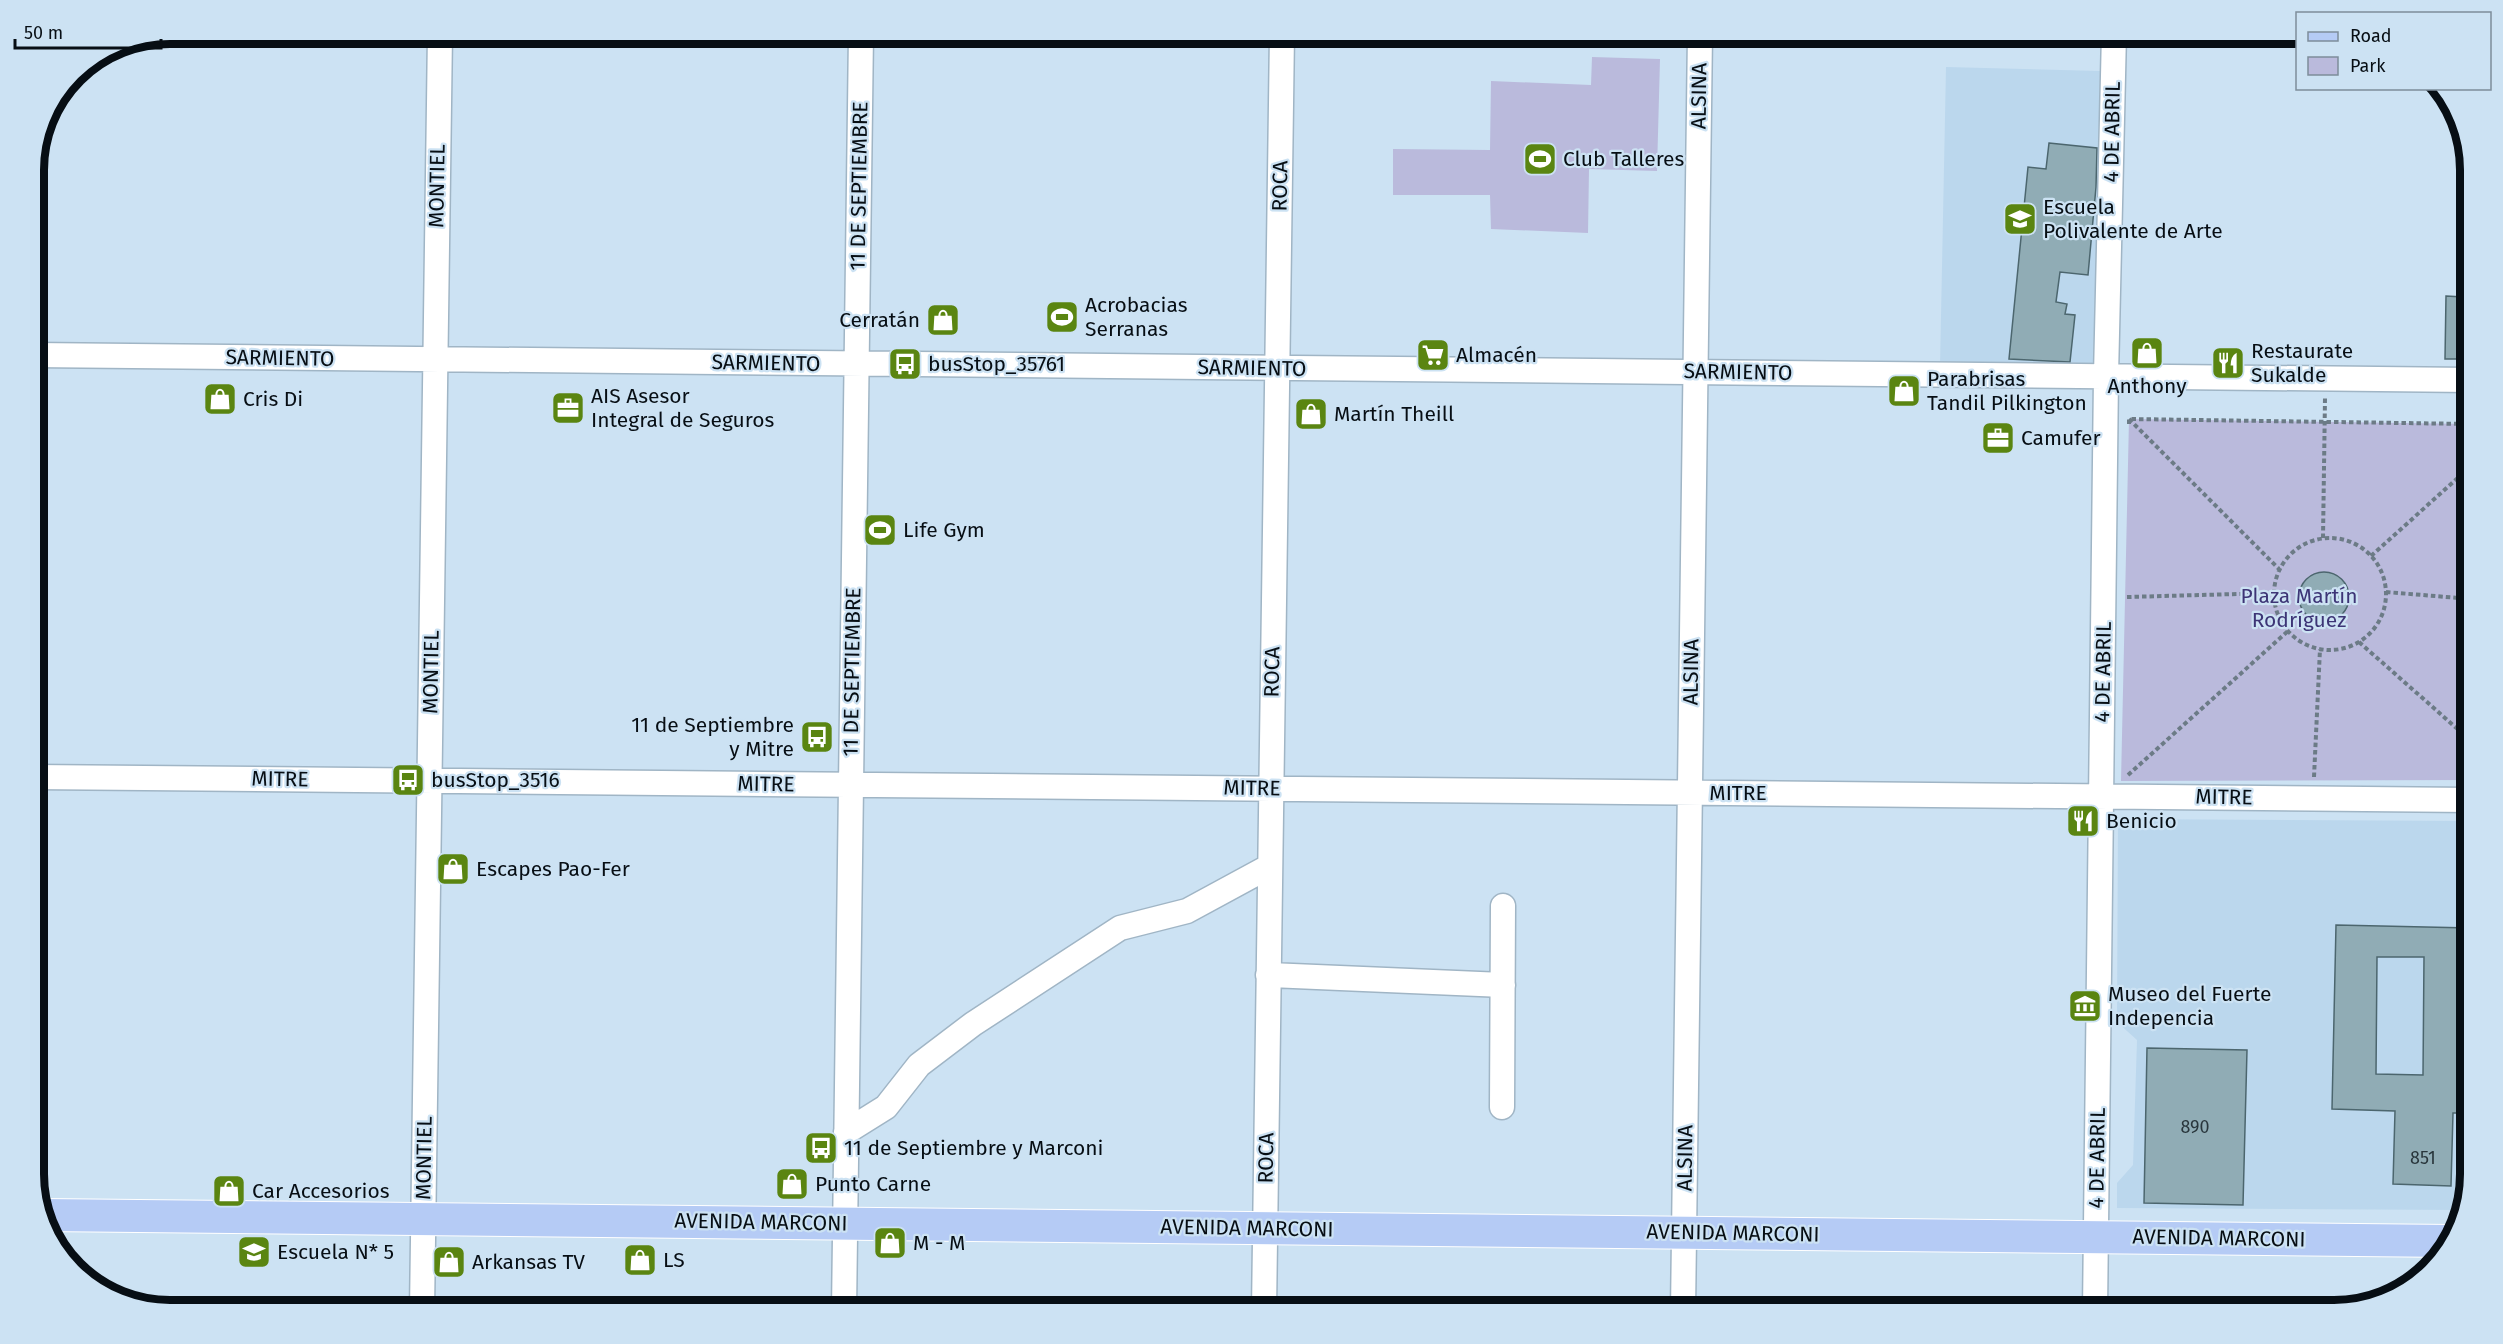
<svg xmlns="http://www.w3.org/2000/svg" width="2503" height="1344" font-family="'Fira Sans',sans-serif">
  <rect width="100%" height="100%" fill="#cce2f3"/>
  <path fill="#bbd7ed" d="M1946,67L2100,71L2094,370L1940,367Z
    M2118,819L2470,821V1127H2467V1190L2462,1210L2117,1208V1183L2133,1165L2137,1040L2117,1022Z"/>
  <path fill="#babadc" d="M1592,57L1660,59L1657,171L1589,169L1588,233L1491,229L1490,195H1393V149L1490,150L1491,81L1591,85Z
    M2129,419L2470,424V780L2121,781Z"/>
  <path fill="#90acb5" stroke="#4c666e" stroke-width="1.5" fill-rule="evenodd" d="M2049,143L2097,148L2096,187L2088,275L2060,272L2056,302L2067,304L2065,314L2075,315L2070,362L2009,359L2028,167L2046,169Z
    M2446,296L2463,297V312H2470V352H2463V359H2445Z
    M2299 597a25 25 0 1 1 50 0a25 25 0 1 1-50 0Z
    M2336,925L2470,928V1113H2453L2451,1186L2393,1184L2395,1111L2332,1109ZM2377,957H2424L2423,1075L2376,1074Z
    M2147,1048L2247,1050L2243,1205L2144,1203Z"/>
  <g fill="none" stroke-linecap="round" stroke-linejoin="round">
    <defs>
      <path id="minor" d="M33,355L2470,380
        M33,777L2470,800
        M1268,975L1503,985
        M1502,1107L1503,906
        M846,1132L886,1107L919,1065L973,1024L1120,928L1187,911L1270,866
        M422,1311L440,33
        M844,1311L861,33
        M1264,1311L1282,33
        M1683,1311L1700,33
        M2095,1311L2106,376L2114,33"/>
      <path id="major" d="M44,1215L2451,1241"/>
    </defs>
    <use href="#minor" stroke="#a0b5c5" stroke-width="27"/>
    <use href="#major" stroke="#fff" stroke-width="34"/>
    <path stroke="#6c7b86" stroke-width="4" stroke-dasharray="4.5 3" stroke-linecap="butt" d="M2129,419L2279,569
      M2129,424V419L2470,424
      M2323,538L2325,398
      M2274 594a56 56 0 1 1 112 0a56 56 0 1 1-112 0Z
      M2371,556L2470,467
      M2386,592L2470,599
      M2127,597L2274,593
      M2359,642L2470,740
      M2128,775L2288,631
      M2314,777L2320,649"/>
    <use href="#minor" stroke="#fff" stroke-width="24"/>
    <use href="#major" stroke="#b5cbf5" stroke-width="32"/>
  </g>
  <defs>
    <symbol id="stadium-square" viewBox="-11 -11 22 22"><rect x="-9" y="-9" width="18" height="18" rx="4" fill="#5a8511" stroke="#cce2f3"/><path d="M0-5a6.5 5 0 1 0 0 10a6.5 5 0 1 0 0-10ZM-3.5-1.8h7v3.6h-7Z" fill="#fff"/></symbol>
    <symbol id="school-square" viewBox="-11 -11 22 22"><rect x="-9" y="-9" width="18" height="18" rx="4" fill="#5a8511" stroke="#cce2f3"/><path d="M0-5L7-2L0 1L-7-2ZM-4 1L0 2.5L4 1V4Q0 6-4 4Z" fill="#fff"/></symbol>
    <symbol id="shop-square" viewBox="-11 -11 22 22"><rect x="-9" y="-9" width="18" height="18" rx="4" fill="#5a8511" stroke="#cce2f3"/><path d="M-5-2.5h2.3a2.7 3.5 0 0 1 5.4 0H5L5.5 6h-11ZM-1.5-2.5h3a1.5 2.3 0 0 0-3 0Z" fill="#fff"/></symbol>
    <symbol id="supermarket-square" viewBox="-11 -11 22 22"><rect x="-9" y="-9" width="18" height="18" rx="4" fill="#5a8511" stroke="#cce2f3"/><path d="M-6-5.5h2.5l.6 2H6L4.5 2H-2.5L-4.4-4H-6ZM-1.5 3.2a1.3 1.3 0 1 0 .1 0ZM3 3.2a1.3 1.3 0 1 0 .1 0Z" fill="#fff"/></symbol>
    <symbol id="restaurant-square" viewBox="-11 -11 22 22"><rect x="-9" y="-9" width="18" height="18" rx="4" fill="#5a8511" stroke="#cce2f3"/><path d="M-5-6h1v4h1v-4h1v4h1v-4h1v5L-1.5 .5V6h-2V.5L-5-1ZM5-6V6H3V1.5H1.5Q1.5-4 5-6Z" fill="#fff"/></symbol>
    <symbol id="bus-square" viewBox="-11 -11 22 22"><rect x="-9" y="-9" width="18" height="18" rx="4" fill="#5a8511" stroke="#cce2f3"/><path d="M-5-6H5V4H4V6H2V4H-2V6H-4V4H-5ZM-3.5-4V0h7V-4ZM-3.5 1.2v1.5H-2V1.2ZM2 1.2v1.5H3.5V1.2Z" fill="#fff"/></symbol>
    <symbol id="office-square" viewBox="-11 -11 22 22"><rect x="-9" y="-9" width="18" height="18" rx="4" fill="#5a8511" stroke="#cce2f3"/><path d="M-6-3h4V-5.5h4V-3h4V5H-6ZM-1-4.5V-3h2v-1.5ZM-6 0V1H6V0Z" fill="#fff"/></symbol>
    <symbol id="museum-square" viewBox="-11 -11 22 22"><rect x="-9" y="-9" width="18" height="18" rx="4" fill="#5a8511" stroke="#cce2f3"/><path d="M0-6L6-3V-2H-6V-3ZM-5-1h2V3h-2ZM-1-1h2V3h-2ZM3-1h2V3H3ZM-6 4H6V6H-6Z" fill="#fff"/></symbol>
  </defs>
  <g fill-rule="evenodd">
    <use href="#stadium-square" x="1521" y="140" width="38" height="38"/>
    <use href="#school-square" x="2001" y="200" width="38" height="38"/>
    <use href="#stadium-square" x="1043" y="298" width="38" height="38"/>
    <use href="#shop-square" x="924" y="301" width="38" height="38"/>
    <use href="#shop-square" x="2128" y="334" width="38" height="38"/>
    <use href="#supermarket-square" x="1414" y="336" width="38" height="38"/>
    <use href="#restaurant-square" x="2209" y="344" width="38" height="38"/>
    <use href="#bus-square" x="886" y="345" width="38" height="38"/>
    <use href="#shop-square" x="1885" y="372" width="38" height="38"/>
    <use href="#shop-square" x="201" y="380" width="38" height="38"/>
    <use href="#office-square" x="549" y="389" width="38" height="38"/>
    <use href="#shop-square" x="1292" y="395" width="38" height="38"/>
    <use href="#office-square" x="1979" y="419" width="38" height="38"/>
    <use href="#stadium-square" x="861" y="511" width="38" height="38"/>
    <use href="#bus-square" x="798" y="718" width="38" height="38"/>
    <use href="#bus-square" x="389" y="761" width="38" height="38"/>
    <use href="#restaurant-square" x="2064" y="802" width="38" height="38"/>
    <use href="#shop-square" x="434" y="850" width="38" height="38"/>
    <use href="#museum-square" x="2066" y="987" width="38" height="38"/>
    <use href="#bus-square" x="802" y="1129" width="38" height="38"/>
    <use href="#shop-square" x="773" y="1165" width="38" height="38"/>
    <use href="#shop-square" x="210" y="1172" width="38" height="38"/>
    <use href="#shop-square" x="871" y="1224" width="38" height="38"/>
    <use href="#school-square" x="235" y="1233" width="38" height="38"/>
    <use href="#shop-square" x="621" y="1241" width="38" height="38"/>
    <use href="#shop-square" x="430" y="1243" width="38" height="38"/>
  </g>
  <g text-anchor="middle" stroke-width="4.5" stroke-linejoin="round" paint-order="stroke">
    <g font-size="18" fill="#29363c">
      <text x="2195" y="1133">890</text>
      <text x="2423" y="1164">851</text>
    </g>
    <g font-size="21" fill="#070e14" stroke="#cce2f3">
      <text transform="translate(1699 96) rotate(-89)" y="7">ALSINA</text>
      <text transform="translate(2112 132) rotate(-89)" y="7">4 DE ABRIL</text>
      <text transform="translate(437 186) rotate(-89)" y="7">MONTIEL</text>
      <text transform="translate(859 186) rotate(-89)" y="7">11 DE SEPTIEMBRE</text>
      <text transform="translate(1280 186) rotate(-89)" y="7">ROCA</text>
      <text transform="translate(280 358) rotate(1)" y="7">SARMIENTO</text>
      <text transform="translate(766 363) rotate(1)" y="7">SARMIENTO</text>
      <text transform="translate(1252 368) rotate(1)" y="7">SARMIENTO</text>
      <text transform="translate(1738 372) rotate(1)" y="7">SARMIENTO</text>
      <text transform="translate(431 672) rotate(-89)" y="7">MONTIEL</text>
      <text transform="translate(852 672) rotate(-89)" y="7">11 DE SEPTIEMBRE</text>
      <text transform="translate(1272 672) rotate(-89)" y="7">ROCA</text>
      <text transform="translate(1691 672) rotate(-89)" y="7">ALSINA</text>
      <text transform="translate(2103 672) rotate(-89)" y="7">4 DE ABRIL</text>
      <text transform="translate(280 779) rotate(1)" y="7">MITRE</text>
      <text transform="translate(766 784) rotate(1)" y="7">MITRE</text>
      <text transform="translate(1252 788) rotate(1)" y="7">MITRE</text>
      <text x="1738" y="800">MITRE</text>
      <text transform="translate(2224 797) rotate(1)" y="7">MITRE</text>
      <text transform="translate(424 1158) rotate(-89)" y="7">MONTIEL</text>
      <text transform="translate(1266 1158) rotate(-89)" y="7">ROCA</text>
      <text transform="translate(1685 1158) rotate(-89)" y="7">ALSINA</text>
      <text transform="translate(2097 1158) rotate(-89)" y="7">4 DE ABRIL</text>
      <text transform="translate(761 1222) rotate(1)" y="7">AVENIDA MARCONI</text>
      <text transform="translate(1247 1228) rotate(1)" y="7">AVENIDA MARCONI</text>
      <text transform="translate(1733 1233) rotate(1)" y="7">AVENIDA MARCONI</text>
      <text transform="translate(2219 1238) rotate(1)" y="7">AVENIDA MARCONI</text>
    </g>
    <g font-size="21" fill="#070e14" stroke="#cce2f3" text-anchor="start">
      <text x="1563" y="166">Club Talleres</text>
      <text x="2043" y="214">Escuela<tspan x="2043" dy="24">Polivalente de Arte</tspan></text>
      <text x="1085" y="312">Acrobacias<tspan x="1085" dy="24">Serranas</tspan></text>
      <text x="920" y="327" text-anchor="end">Cerratán</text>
      <text x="2251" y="358">Restaurate<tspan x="2251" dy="24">Sukalde</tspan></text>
      <text x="1456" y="362">Almacén</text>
      <text x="928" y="371">busStop_35761</text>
      <text x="1927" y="386">Parabrisas<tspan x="1927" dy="24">Tandil Pilkington</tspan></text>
      <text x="2147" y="393" text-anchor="middle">Anthony</text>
      <text x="591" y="403">AIS Asesor<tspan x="591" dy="24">Integral de Seguros</tspan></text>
      <text x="243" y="406">Cris Di</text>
      <text x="1334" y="421">Martín Theill</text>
      <text x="2021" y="445">Camufer</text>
      <text x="903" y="537">Life Gym</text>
      <text x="794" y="732" text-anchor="end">11 de Septiembre<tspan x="794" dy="24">y Mitre</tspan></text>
      <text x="431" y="787">busStop_3516</text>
      <text x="2106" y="828">Benicio</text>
      <text x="476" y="876">Escapes Pao-Fer</text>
      <text x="2108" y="1001">Museo del Fuerte<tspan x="2108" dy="24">Indepencia</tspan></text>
      <text x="844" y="1155">11 de Septiembre y Marconi</text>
      <text x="815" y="1191">Punto Carne</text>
      <text x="252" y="1198">Car Accesorios</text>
      <text x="913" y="1250">M - M</text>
      <text x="277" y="1259">Escuela N* 5</text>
      <text x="663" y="1267">LS</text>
      <text x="472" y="1269">Arkansas TV</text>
    </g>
    <g font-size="21" fill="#3d3576" stroke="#cce2f3">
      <text x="2299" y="603">Plaza Martín<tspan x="2299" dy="24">Rodríguez</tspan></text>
    </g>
  </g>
  <path d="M0 0H2503V1344H0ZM170 44H2334A126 126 0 0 1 2460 170V1174A126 126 0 0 1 2334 1300H170A126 126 0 0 1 44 1174V170A126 126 0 0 1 170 44Z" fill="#cce2f3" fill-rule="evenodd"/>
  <path fill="none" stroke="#070e14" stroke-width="8" d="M170 44H2334A126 126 0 0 1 2460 170V1174A126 126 0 0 1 2334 1300H170A126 126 0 0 1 44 1174V170A126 126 0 0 1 170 44Z"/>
  <rect x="2296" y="12" width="195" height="78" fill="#cce2f3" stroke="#7d8d9a" stroke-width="1.5"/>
  <rect x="2308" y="32" width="30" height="9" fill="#b5cbf5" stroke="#7d8d9a" stroke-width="1.5"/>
  <text x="2350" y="42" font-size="18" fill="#070e14">Road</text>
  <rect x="2308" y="57" width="30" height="18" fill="#babadc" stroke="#7d8d9a" stroke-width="1.5"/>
  <text x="2350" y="72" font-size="18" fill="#070e14">Park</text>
  <path d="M15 39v9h146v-9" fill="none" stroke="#070e14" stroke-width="3"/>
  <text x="24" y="39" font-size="18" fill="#070e14" stroke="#cce2f3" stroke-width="4.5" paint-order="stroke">50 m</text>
</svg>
